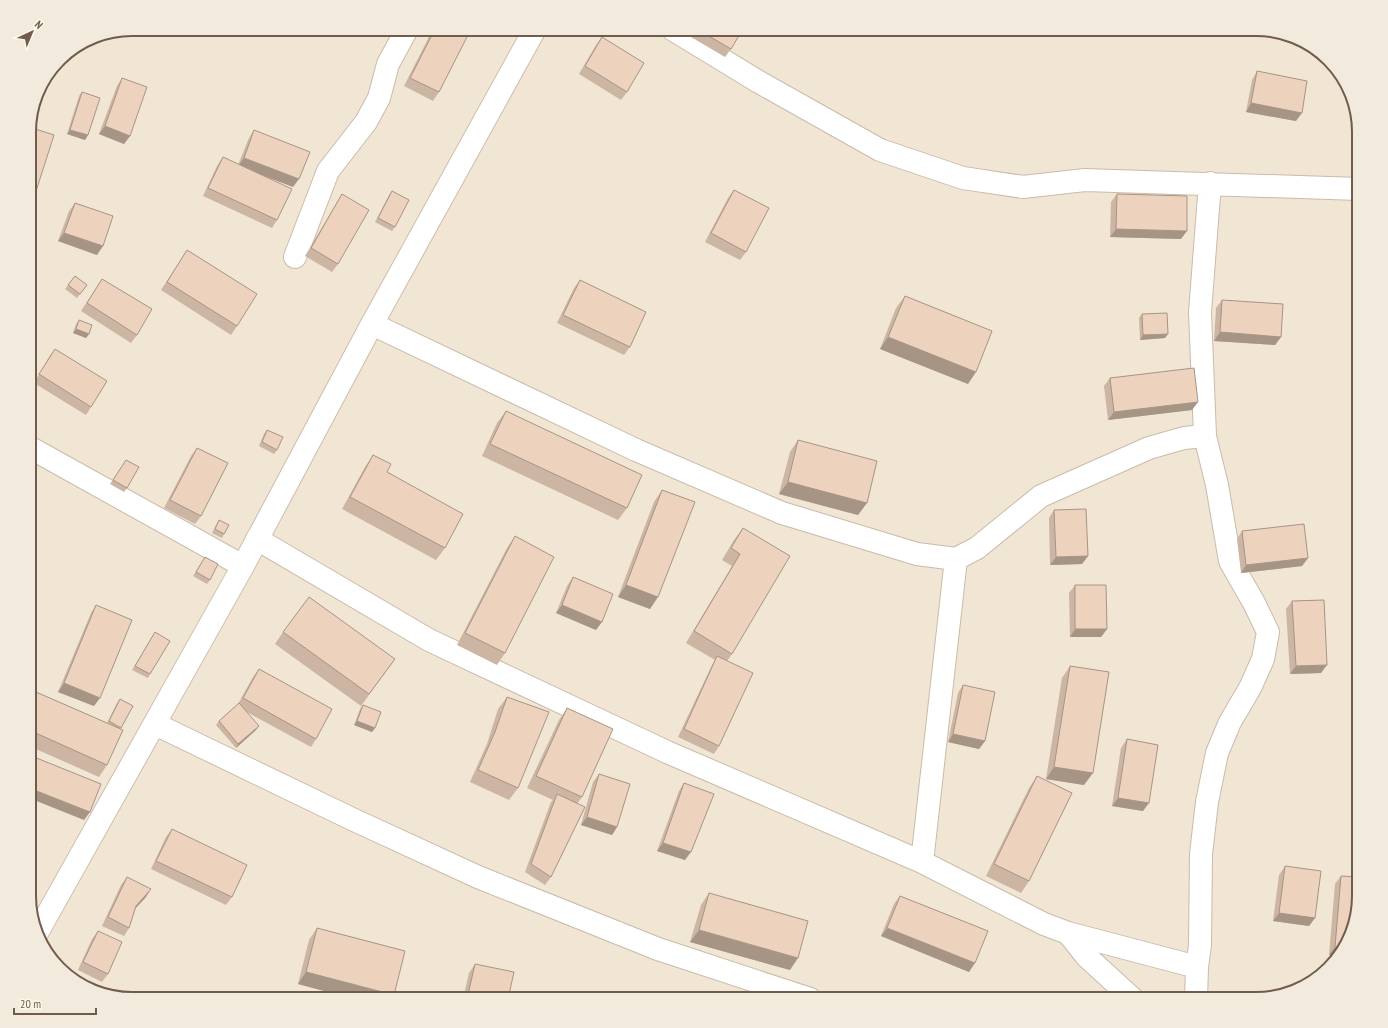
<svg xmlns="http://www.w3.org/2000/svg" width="1388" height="1028" font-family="'PT Sans Narrow',sans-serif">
  <rect width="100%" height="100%" fill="#faf3e4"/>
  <path fill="#f1e5d3" d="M132,29H1257L1290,35L1319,50L1348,86L1359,131V897L1353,930L1338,959L1302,989L1256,999H131L98,993L69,978L40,942L29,903V125L39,86L64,55L93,37Z"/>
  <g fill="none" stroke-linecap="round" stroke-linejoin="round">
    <defs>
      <path id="street" d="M672,29L759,82L880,150L963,178L1023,187L1085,180L1359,189
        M295,257L328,171L366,122L379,98L388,64L407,29
        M372,324L636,450L782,513L917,554L956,559L977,548L1041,496L1149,448L1184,438L1205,436
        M29,447L243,566
        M257,539L429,640L667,752L922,862L1044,924L1068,933L1087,957L1133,999
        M155,724L352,819L478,877L658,949L810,999
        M922,862L956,559
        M1068,933L1197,967
        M1196,999L1197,967L1200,945L1201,854L1207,802L1217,753L1230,722L1250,688L1263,659L1268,632L1254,603L1230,561L1217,485L1205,436L1200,312L1210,183"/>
      <path id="secondary" d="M37,933L243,566L372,324L535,29"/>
    </defs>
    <use href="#street" stroke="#cabbab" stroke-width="24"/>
    <use href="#secondary" stroke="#cfbdac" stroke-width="24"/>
    <use href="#street" stroke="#fff" stroke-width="22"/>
    <use href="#secondary" stroke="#fff" stroke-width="22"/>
  </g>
  <path fill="#ccb5a3" d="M433,29H457L439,92L433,101L404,86Z
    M695,29H743L731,49L725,57L691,37Z
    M602,37L627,92L621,100L579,74L596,45Z
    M1257,71L1296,121L1246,112L1252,80Z
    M122,78L130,136L124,144L99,134L117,86Z
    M82,92L88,135L85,140L67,134L79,96Z
    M254,130L293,187L255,172L277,220L272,228L203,196L217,166L223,157L238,165L249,138Z
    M734,190L746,252L740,260L705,242L728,198Z
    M392,191L395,227L392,231L375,222L389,195Z
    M342,194L338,264L332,272L305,256L337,202Z
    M1117,194L1181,239L1110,237L1111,202Z
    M75,203L97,255L58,241L69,211Z
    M187,250L237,326L231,335L161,290Z
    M75,276L87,285L77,298L65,289Z
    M102,279L137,335L131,343L81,311Z
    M580,280L630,347L624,355L557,323L574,288Z
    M905,296L968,384L880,349L896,308Z
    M1222,300L1281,337L1275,345L1214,341L1216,308Z
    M1142,314L1165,338L1140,340L1139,318Z
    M79,320L89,334L86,338L73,333L76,324Z
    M55,349L91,407L86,415L34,383L49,357Z
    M1110,378L1192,410L1108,420L1104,386Z
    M506,411L627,508L618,520L482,456L497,423Z
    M267,430L277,450L274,454L259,446L264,434Z
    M798,440L858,515L779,494L790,452Z
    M197,448L201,516L195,524L164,508L191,456Z
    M373,455L445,548L436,560L342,509L365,467Z
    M126,460L127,488L124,492L110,484Z
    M662,490L650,609L618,597L654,502Z
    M1054,510L1088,556L1082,564L1050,565L1049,518Z
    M219,520L224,534L222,538L212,533L216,525Z
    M743,528L732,654L727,661L719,746L714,754L678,737L712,665L715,660L686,643L732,566L722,560L734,540Z
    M1242,531L1308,558L1302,566L1241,573L1237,539Z
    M515,536L505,653L497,665L457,645L507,548Z
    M205,557L210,580L207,584L193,576Z
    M573,577L596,630L556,613L567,586Z
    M1075,585L1107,629L1101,637H1070L1069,593Z
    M1354,586L1359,608H1353L1351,591Z
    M1292,601L1321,673L1290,674L1286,609Z
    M96,605L94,706L58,692L91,613Z
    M155,632L150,674L148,678L132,670Z
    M283,632L395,659L361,706L275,644Z
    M1070,666L1084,785L1046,779L1062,678Z
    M259,669L316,739L311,747L245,711L256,730L236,748L216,725L219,721L238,704L253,677Z
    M963,685L985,741L979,749L948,742L958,693Z
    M36,692L107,723L117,703L120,699L133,706L120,729L107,765L99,777L29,746V702Z
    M507,697L518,788L509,800L470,782L487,744L498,709Z
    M363,705L375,728L372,732L354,725L360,709Z
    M567,708L582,797L577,804L551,877L545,885L525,872L551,802L553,800L527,788L559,720Z
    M1127,739L1143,811L1112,806L1121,748Z
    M599,774L617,827L612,835L581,825L593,782Z
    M1037,776L1029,881L1021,893L986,876L1029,788Z
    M684,783L685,860L657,851L679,791Z
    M172,829L232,897L226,905L151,869L166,837Z
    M1285,866L1315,918L1309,926L1273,921L1279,875Z
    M1341,876L1353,930L1329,955L1335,884Z
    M127,877L146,897L135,909L129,928L124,936L102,926L121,885Z
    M709,893L790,970L690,942L701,905Z
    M900,896L969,972L881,936L894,904Z
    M317,928L391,999H354L298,984L309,940Z
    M98,931L108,974L102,982L78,970L92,939Z
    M475,964L508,999H463L469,973Z"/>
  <path fill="#a69485" d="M63,55L69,58L64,66L57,63Z
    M1251,103L1302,113L1296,121L1246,112Z
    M105,126L130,136L124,144L99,134Z
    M70,130L88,135L85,140L67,134Z
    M244,158L299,179L293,187L238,166Z
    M1116,229L1187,231L1181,239L1110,237Z
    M64,233L103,246L97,255L58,241Z
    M76,329L89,334L86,338L73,333Z
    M1220,332L1281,337L1275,345L1214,341Z
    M1168,334L1165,338L1140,340L1143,335Z
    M888,337L976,372L968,384L880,349Z
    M1198,402L1192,410L1108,420L1114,412Z
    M788,482L867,503L858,515L779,494Z
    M1088,556L1082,564L1050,565L1056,557Z
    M1308,558L1302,566L1241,573L1246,565Z
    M626,585L658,597L650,609L618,597Z
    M1356,604H1359V608H1353Z
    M562,605L602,622L596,630L556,613Z
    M1075,629H1107L1101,637H1070Z
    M1327,665L1321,673L1290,674L1296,666Z
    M64,683L100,698L94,706L58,692Z
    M357,721L375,728L372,732L354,725Z
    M259,726L256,730L236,748L238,744Z
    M953,734L985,741L979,749L948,742Z
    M1054,767L1093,773L1084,785L1046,779Z
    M29,788L90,812L84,820L29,798Z
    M1118,798L1149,803L1143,811L1112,806Z
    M587,817L617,827L612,835L581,825Z
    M663,843L691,852L685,860L657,851Z
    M151,889L146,897L130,914L136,906Z
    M1279,913L1315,918L1309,926L1273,921Z
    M887,928L975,963L969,972L881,936Z
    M699,930L798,958L790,970L690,942Z
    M1335,947L1344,948L1339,956L1329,955Z
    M306,972L394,995L391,999H354L298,984Z"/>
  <path fill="#edd3be" stroke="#a69485" d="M435,29H457L468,35L439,92L410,78Z
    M697,29H743L731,49Z
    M602,37L644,63L627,92L585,66Z
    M73,49L69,58L63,55H64Z
    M1257,71L1307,81L1302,113L1251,103Z
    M122,78L147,87L130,136L105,126Z
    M82,92L100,98L88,135L70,130Z
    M29,127L54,135L29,213Z
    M254,130L310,152L299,179L244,158Z
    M223,157L292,189L277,220L208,188Z
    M734,190L769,208L746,252L711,233Z
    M392,191L409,200L395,227L378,218Z
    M342,194L369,210L338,264L311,248Z
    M1117,194L1187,196V231L1116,229Z
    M75,203L113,216L103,246L64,233Z
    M187,250L257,294L237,326L167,282Z
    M75,276L87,285L80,294L68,285Z
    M102,279L152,309L137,335L87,303Z
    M580,280L646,312L630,347L563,315Z
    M905,296L992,331L976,372L888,337Z
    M1222,300L1283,304L1281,337L1220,332Z
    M1167,313L1168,334L1143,335L1142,314Z
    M79,320L92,325L89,334L76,329Z
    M55,349L107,381L91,407L39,374Z
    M1194,368L1198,402L1114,412L1110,378Z
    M506,411L642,475L627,508L490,444Z
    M267,430L283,437L277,450L262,442Z
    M798,440L877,461L867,503L788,482Z
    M197,448L228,463L201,516L170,500Z
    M373,455L391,464L387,472L463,514L445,548L350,497Z
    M126,460L139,467L127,488L113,480Z
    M662,490L695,502L658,597L626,585Z
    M1086,509L1088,556L1056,557L1054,510Z
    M219,520L229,525L224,534L215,529Z
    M1304,524L1308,558L1246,565L1242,531Z
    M743,528L790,556L732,654L694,631L740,554L731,548Z
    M515,536L554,557L505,653L465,633Z
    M205,557L218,564L210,580L196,572Z
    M573,577L613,594L602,622L562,605Z
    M1075,585H1106L1107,629H1075Z
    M1354,586H1359V604H1356Z
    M309,597L395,659L369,694L283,632Z
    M1324,600L1327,665L1296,666L1292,601Z
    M96,605L132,620L100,698L64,683Z
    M155,632L170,641L150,674L135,666Z
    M717,656L753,673L719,746L684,729Z
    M1070,666L1109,672L1093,773L1054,767Z
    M259,669L332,709L316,739L243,698Z
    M963,685L995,692L985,741L953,734Z
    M36,692L123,730L107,765L29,730V708Z
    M507,697L549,712L518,788L478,770L495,732Z
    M120,699L133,706L121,728L109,721Z
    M239,703L259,726L238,744L219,721Z
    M363,705L381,712L375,728L357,721Z
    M567,708L613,729L582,797L536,776Z
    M1127,739L1158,745L1149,803L1118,798Z
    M29,755L101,784L90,812L29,788Z
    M599,774L630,784L617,827L587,817Z
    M1037,776L1072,793L1029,881L994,864Z
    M684,783L714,794L691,852L663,843Z
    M557,794L585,807L551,877L531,864Z
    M172,829L247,865L232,897L156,861Z
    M1285,866L1321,871L1315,918L1279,913Z
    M1341,876L1359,877V897L1353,930L1344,948L1335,947Z
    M127,877L151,889L136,906L129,928L108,917Z
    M709,893L808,921L798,958L699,930Z
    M900,896L988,931L975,963L887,928Z
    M317,928L405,951L394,995L306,972Z
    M98,931L122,942L108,974L83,962Z
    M475,964L514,972L508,999H467Z"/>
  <path d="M0 0H1388V1028H0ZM132 36H1256A96 96 0 0 1 1352 132V896A96 96 0 0 1 1256 992H132A96 96 0 0 1 36 896V132A96 96 0 0 1 132 36Z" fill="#f2ebdd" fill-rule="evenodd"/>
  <path fill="none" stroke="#705b4c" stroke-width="2" d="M132 36H1256A96 96 0 0 1 1352 132V896A96 96 0 0 1 1256 992H132A96 96 0 0 1 36 896V132A96 96 0 0 1 132 36Z"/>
  <g transform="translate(32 32) rotate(44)" stroke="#fdf7ea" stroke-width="3" paint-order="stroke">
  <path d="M0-3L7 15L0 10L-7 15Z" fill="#705b4c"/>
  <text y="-6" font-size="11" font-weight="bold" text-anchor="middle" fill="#705b4c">N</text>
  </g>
  <path d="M14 1008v6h82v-6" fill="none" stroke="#705b4c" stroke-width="2"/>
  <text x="20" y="1008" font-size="12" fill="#705b4c" stroke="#fdf7ea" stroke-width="3" paint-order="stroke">20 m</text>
</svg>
